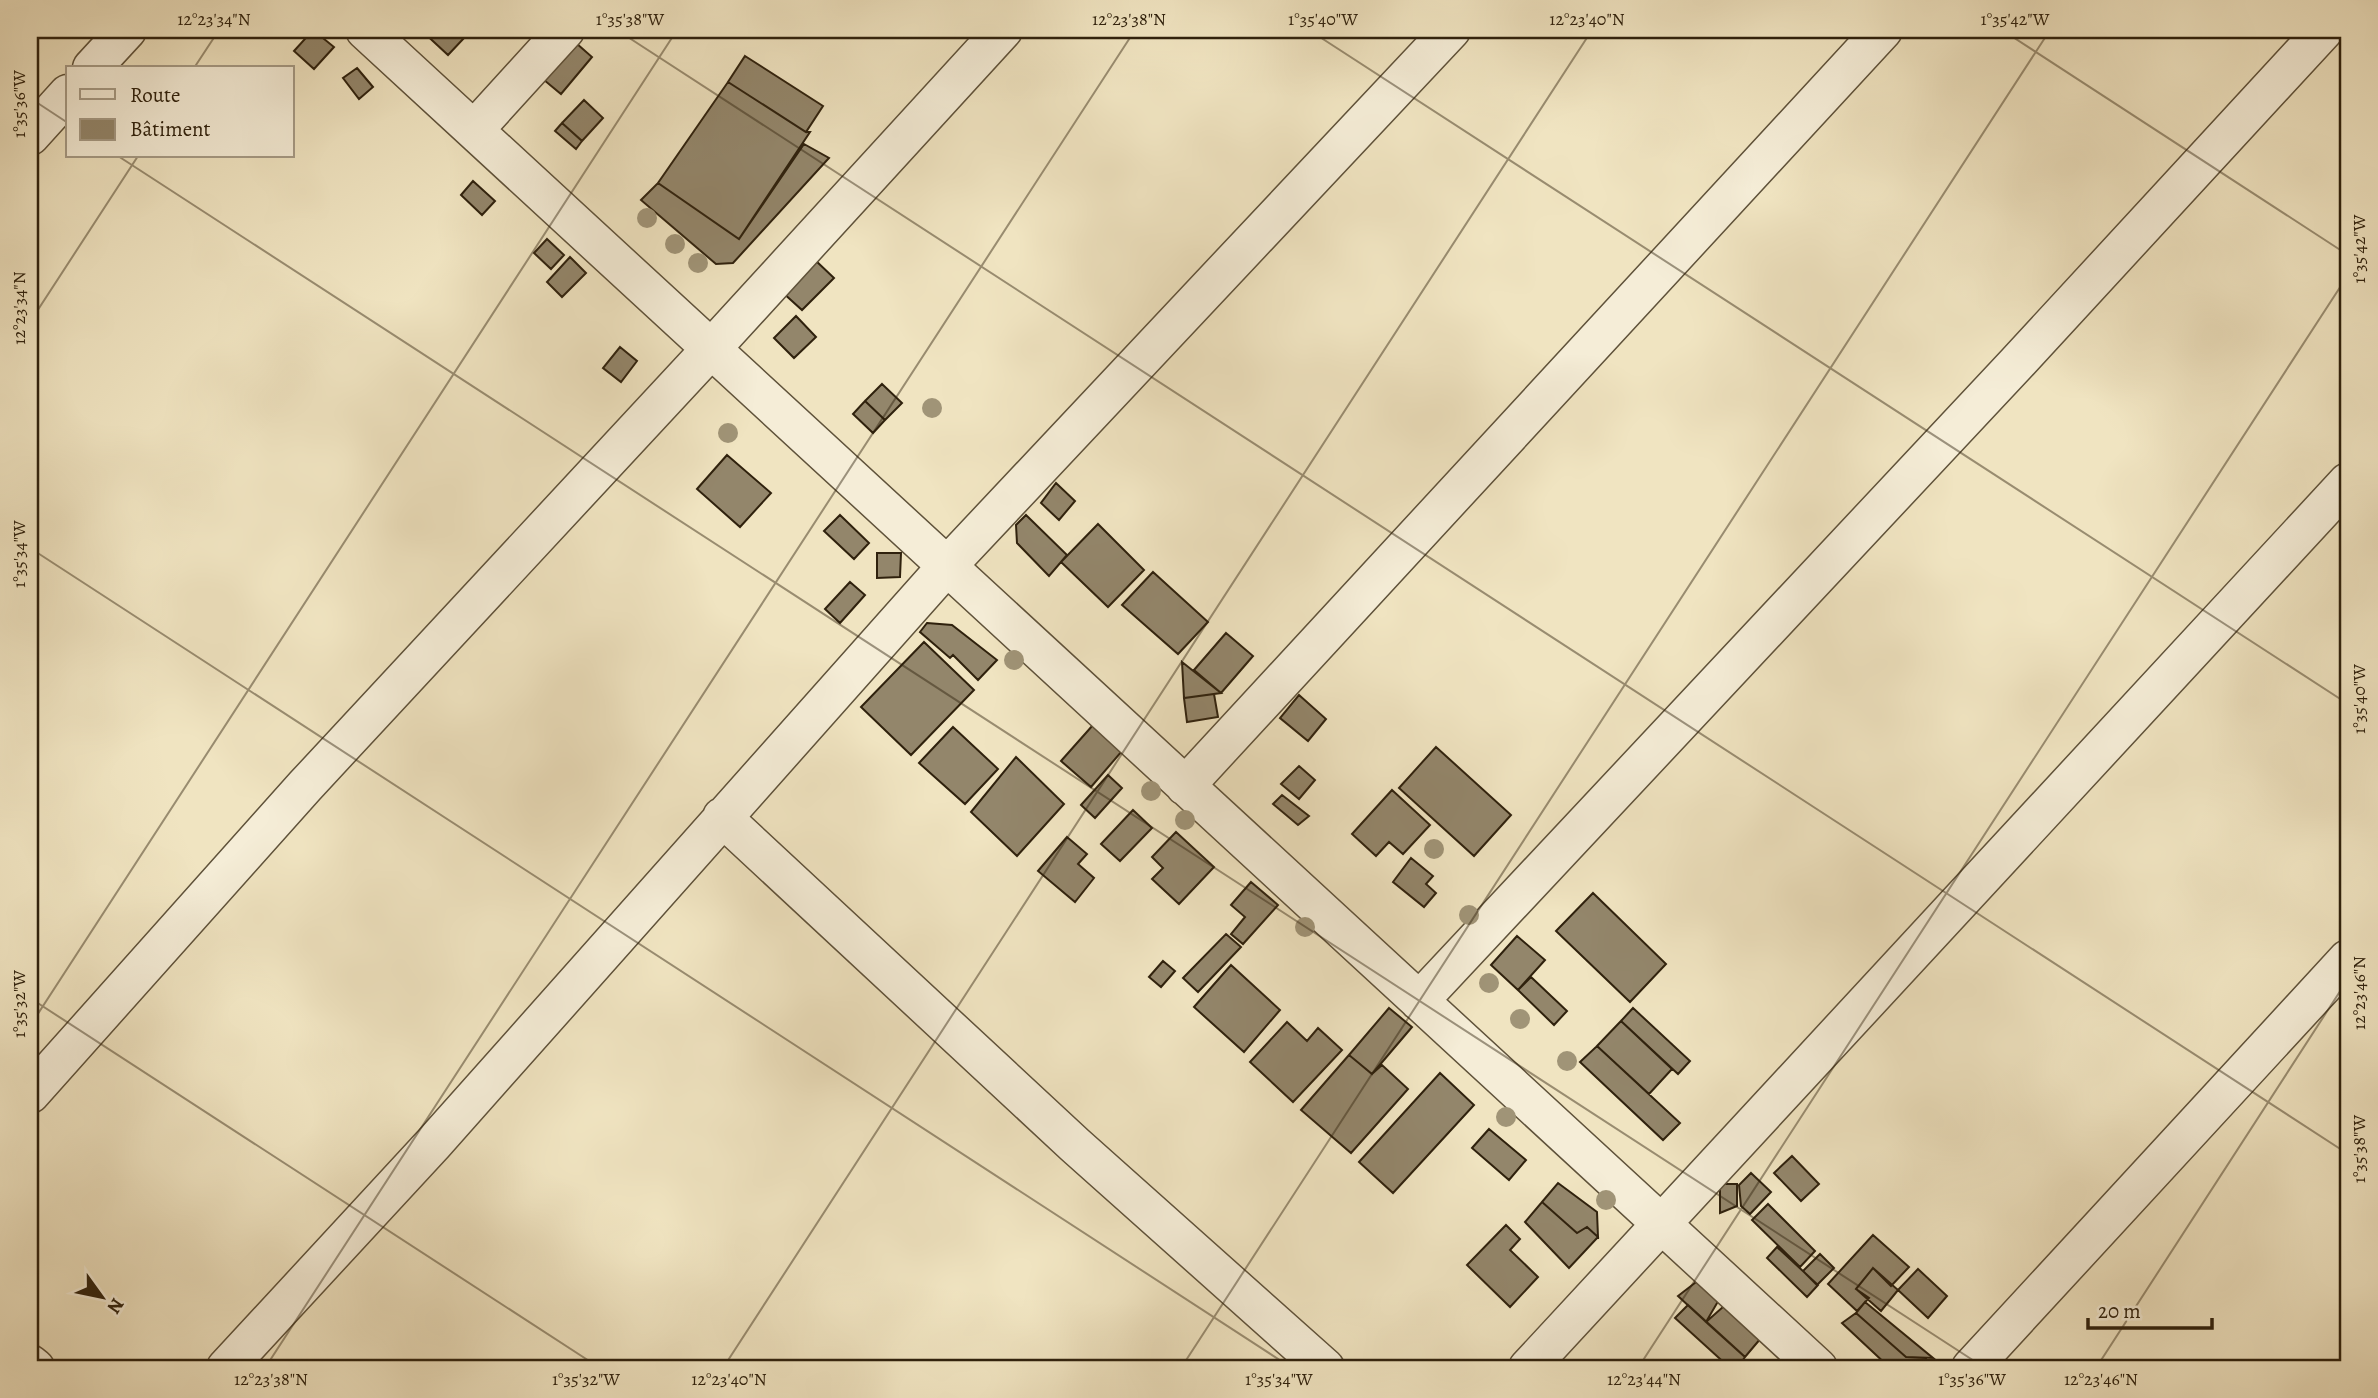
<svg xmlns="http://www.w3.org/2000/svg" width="2378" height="1398" font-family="Alegreya,serif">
  <rect width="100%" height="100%" fill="#f0e4c1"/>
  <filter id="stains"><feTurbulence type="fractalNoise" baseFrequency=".00286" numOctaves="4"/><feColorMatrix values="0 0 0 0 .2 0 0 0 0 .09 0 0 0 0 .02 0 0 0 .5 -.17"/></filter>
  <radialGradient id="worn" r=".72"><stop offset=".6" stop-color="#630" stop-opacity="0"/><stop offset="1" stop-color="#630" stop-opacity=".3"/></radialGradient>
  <path fill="#93866b" stroke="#2f210d" stroke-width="2" d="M313,30L334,47L314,69L294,51Z
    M421,30H458L465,37L448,55Z
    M576,43L592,57L561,94L544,80Z
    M745,56L823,106L806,132L728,82Z
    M357,68L373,87L359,99L343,78Z
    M728,82L806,132H810L739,239L658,183Z
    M584,100L603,118L582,141L562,123Z
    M562,123L582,141L576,149L555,131Z
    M804,144L829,158L733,263L716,264L641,200L658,183L739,239Z
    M473,181L495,201L482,215L461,195Z
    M547,239L564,255L551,269L534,253Z
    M570,257L586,273L562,297L547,282Z
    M814,259L834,278L802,310L782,292Z
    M796,316L816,337L794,358L774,338Z
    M620,347L637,361L621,382L603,368Z
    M882,384L902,403L885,420L865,401Z
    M865,401L885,420L873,433L853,414Z
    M727,455L771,493L740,527L697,489Z
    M1056,483L1075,501L1059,520L1041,503Z
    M840,515L869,543L854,559L824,531Z
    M1026,515L1067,555L1049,576L1017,543L1016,525Z
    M1098,524L1144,570L1108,607L1061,562Z
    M877,553H901L900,577L877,578Z
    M1153,572L1208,622L1178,654L1122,605Z
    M850,582L865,595L840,623L825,609Z
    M927,623L952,625L997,660L978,680L953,655L950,658L920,632Z
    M1226,633L1253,656L1221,693L1194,670Z
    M924,642L974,690L911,755L861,707Z
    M1182,662L1221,693L1184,698Z
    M1214,694L1218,717L1187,722L1184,698Z
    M1299,695L1326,719L1308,741L1280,718Z
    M1093,725L1122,751L1091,787L1061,761Z
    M953,727L998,769L965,804L919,763Z
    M1436,747L1511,815L1474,856L1399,788Z
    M1016,757L1064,804L1017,856L971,812Z
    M1299,766L1315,780L1299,799L1281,784Z
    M1108,775L1122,788L1095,818L1081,805Z
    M1392,790L1430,825L1403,854L1389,842L1376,856L1352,834Z
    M1282,795L1309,816L1298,825L1273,804Z
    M1133,810L1152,828L1120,861L1101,844Z
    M1176,832L1214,867L1179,904L1152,879L1163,868L1152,857Z
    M1067,837L1087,854L1078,864L1094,878L1075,902L1038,871Z
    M1411,858L1433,876L1426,884L1436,893L1424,907L1393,882Z
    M1251,882L1278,905L1243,944L1231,934L1245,917L1231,905Z
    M1593,893L1666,964L1630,1002L1556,931Z
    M1226,934L1241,947L1198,992L1183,978Z
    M1517,936L1545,960L1518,990L1491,965Z
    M1163,961L1175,971L1161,987L1149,977Z
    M1231,965L1280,1010L1244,1052L1194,1007Z
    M1531,977L1567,1011L1554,1025L1518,990Z
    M1389,1008L1412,1027L1372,1074L1349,1055Z
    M1633,1008L1690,1061L1678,1074L1621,1021Z
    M1621,1021L1672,1069L1649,1094L1597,1046Z
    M1287,1022L1307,1041L1318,1028L1342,1050L1293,1102L1250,1062Z
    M1597,1046L1680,1123L1663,1140L1580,1062Z
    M1349,1055L1372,1074L1382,1065L1408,1089L1351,1153L1301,1110Z
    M1440,1073L1474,1105L1393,1193L1359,1162Z
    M1489,1129L1526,1160L1509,1180L1472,1148Z
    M1792,1156L1819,1184L1801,1201L1774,1173Z
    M1751,1173L1771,1192L1750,1214L1741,1206L1739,1185Z
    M1558,1183L1597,1212L1598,1237L1587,1227L1577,1233L1542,1202Z
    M1720,1184H1737V1206L1720,1213Z
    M1542,1202L1577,1233L1587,1227L1598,1237L1569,1268L1525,1222Z
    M1768,1204L1815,1251L1800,1267L1752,1220Z
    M1506,1225L1520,1239L1510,1250L1538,1277L1510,1307L1467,1265Z
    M1873,1235L1909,1267L1891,1286L1873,1268L1856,1289L1869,1298L1857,1311L1828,1284Z
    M1777,1247L1818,1285L1807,1297L1767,1258Z
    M1820,1254L1834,1268L1817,1285L1803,1271Z
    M1873,1268L1898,1290L1881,1311L1856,1289Z
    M1918,1269L1947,1296L1928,1318L1898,1290Z
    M1700,1279L1720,1298L1706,1322L1678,1296Z
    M1865,1302L1933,1358L1906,1357L1856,1313Z
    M1688,1305L1745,1357L1737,1368H1730L1675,1318Z
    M1724,1306L1761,1338L1745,1357L1706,1322Z
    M1856,1313L1906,1357L1926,1358L1925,1368H1890L1842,1323Z"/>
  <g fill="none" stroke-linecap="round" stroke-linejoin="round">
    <defs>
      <path id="minor" d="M365,30L1818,1368
        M92,68L127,30
        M474,130L565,30
        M30,136L68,94
        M1185,786L1883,30
        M722,817L1075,1145L1325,1368
        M1419,1001L2016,364L2324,30
        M30,1094L305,786L711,349L1003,30
        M30,1364L35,1368
        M226,1368L434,1143L947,566L1451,30
        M1528,1368L2348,482
        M1971,1368L2348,959"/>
    </defs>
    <use href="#minor" stroke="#5f523a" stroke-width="41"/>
    <use href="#minor" stroke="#f5edd7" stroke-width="38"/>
  </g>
  <g fill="#a09477">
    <circle cx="647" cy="218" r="10"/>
    <circle cx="675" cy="244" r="10"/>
    <circle cx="698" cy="263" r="10"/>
    <circle cx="932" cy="408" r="10"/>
    <circle cx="728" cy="433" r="10"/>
    <circle cx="1014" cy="660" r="10"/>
    <circle cx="1151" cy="791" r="10"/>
    <circle cx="1185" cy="820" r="10"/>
    <circle cx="1434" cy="849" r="10"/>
    <circle cx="1469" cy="915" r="10"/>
    <circle cx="1305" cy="927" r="10"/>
    <circle cx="1489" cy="983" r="10"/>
    <circle cx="1520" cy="1019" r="10"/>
    <circle cx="1567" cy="1061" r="10"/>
    <circle cx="1506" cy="1117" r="10"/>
    <circle cx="1606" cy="1200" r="10"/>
  </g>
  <path fill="none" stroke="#2f210d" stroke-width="2" stroke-opacity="0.45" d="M617,30L2348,1154M1309,30L2348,704M2002,30L2348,255M194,68L219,30M30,98L68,123M118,156L1985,1368M30,322L138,156M30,548L1292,1368M30,998L600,1368M30,1026L677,30M265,1368L1135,30M723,1368L1592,30M1181,1368L2050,30M1638,1368L2348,275M2096,1368L2348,979"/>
  <rect width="2378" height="1398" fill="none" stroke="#f0e4c1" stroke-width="77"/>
  <rect x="66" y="66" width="228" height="91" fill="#f5edd7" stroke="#a69b86" stroke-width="2"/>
  <rect x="80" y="89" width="35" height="10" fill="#f5edd7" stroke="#a69b86" stroke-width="2"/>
  <text x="130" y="102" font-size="21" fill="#2f210d">Route</text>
  <rect x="80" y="119" width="35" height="21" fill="#93866b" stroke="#a69b86" stroke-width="2"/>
  <text x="130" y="136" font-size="21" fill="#2f210d">Bâtiment</text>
  <g transform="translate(102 1297) rotate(123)" stroke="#f5edd7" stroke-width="5" paint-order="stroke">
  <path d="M0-5L12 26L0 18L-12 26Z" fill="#2f210d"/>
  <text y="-10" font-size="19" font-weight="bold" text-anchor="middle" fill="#2f210d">N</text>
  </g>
  <path d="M2088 1318v10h124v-10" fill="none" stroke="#2f210d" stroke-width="3.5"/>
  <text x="2098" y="1318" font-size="21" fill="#2f210d" stroke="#f5edd7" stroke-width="5" paint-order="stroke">20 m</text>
  <rect x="38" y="38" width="2302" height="1322" fill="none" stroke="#2f210d" stroke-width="2.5"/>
  <g font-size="18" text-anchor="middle" fill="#2f210d">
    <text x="214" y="25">12°23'34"N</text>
    <text x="630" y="25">1°35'38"W</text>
    <text x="1129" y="25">12°23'38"N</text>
    <text x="1323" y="25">1°35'40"W</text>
    <text x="1587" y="25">12°23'40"N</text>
    <text x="2015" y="25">1°35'42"W</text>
    <text transform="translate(19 104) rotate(-90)" y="6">1°35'36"W</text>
    <text transform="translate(2359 249) rotate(-90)" y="6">1°35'42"W</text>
    <text transform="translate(19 308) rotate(-90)" y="6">12°23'34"N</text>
    <text transform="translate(19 554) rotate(-90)" y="6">1°35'34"W</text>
    <text transform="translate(2359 699) rotate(-90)" y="6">1°35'40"W</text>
    <text transform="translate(2359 993) rotate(-90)" y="6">12°23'46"N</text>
    <text transform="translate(19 1004) rotate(-90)" y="6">1°35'32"W</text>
    <text transform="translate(2359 1149) rotate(-90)" y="6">1°35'38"W</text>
    <text x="271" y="1385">12°23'38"N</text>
    <text x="586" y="1385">1°35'32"W</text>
    <text x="729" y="1385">12°23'40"N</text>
    <text x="1279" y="1385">1°35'34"W</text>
    <text x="1644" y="1385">12°23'44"N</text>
    <text x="1972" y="1385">1°35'36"W</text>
    <text x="2101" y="1385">12°23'46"N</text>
  </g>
  <rect width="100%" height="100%" filter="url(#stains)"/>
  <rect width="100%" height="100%" fill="url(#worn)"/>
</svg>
